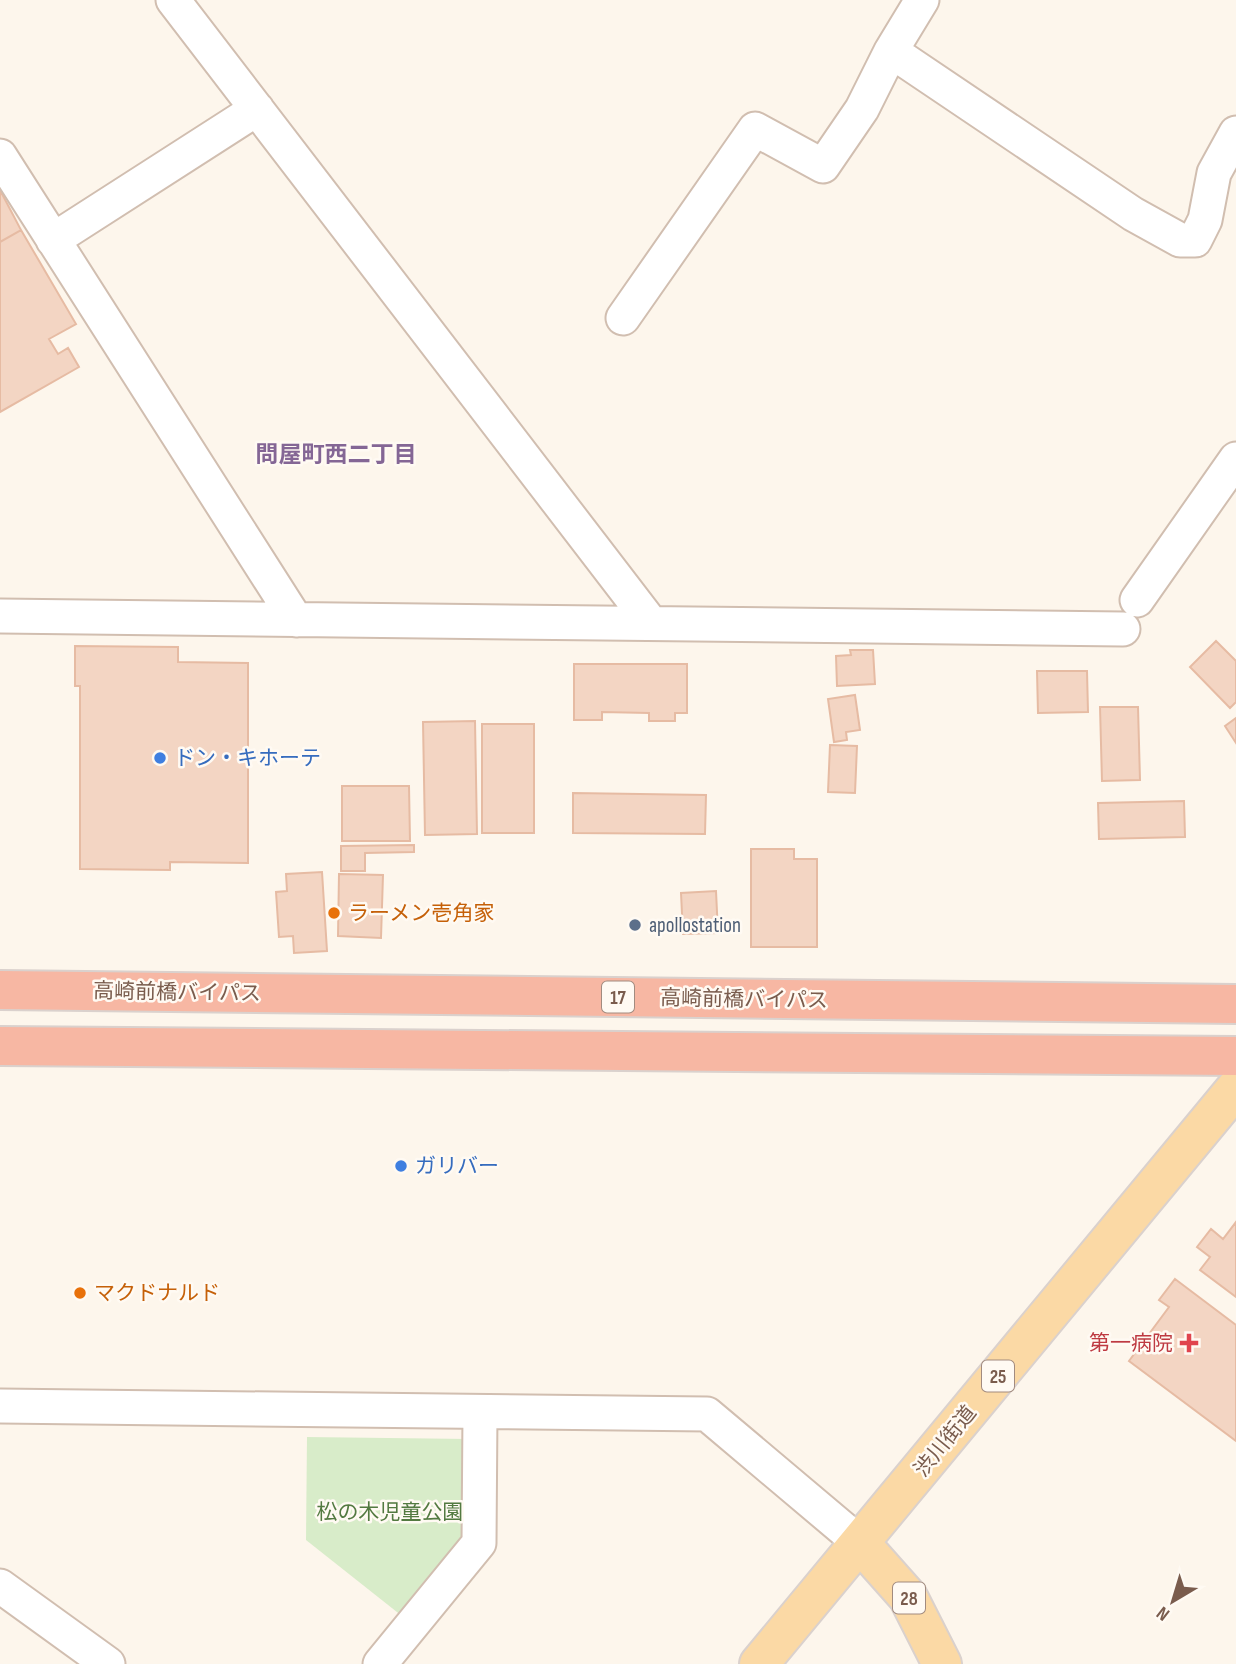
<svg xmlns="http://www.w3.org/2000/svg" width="1236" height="1664" font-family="'Sofia Sans Condensed','Noto Sans JP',sans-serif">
  <rect width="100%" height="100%" fill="#fdf6ec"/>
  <path fill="#d8ecc9" d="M307,1437L469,1439L468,1535L402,1616L306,1540Z"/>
  <path fill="#f3d5c3" stroke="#e6bba3" stroke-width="2" d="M0,190L21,230L0,242Z
    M21,230L76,324L49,339L58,354L68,348L79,367L0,412V242Z
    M1216,641L1236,661V702L1230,708L1190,667Z
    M75,646L178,647V662L248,663V863L170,862V870L80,869V686H75Z
    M850,650H873L875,684L837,686L836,656L851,655Z
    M574,664H687V713H675V721H649V713L602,712V720H574Z
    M1037,671H1087L1088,712L1038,713Z
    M855,695L860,730L846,732L847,740L834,742L828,699Z
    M1100,707H1138L1140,780L1102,781Z
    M1236,718V743L1225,726Z
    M475,721L477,834L425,835L423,722Z
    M482,724H534V833H482Z
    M830,745L857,746L855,793L828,792Z
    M342,786H409L410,841H342Z
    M573,793L706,795L705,834L573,833Z
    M1184,801L1185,837L1099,839L1098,803Z
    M414,845V852L365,853V871H341V846Z
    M751,849H794V859H817V947H751Z
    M322,872L327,951L294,953L293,936L279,937L276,892L287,891L286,874Z
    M339,874L383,875L381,938L338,936Z
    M716,891L718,933L683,934L681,893Z
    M1236,1222V1297L1200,1270L1210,1257L1197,1247L1211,1229L1223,1239Z
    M1175,1279L1236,1325V1441L1129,1361L1169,1307L1159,1300Z"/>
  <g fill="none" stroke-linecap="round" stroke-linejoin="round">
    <defs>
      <path id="minor" d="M173,0L651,623
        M891,51L1133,214L1180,240H1195L1205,220L1214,173L1236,133
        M0,156L296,620
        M53,240L257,109
        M623,318L755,129L823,166L862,109L891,51L922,0
        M1137,600L1236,459
        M0,616L1123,629
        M0,1406L707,1414L860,1543
        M0,1586L108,1664
        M380,1664L479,1543L480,1413"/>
      <path id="major" d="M860,1543L908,1597L942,1664
        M759,1664L1236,1088"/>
      <path id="highway" d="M0,990L1236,1004
        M0,1046L1236,1056"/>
    </defs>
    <use href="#minor" stroke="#d1beb0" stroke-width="37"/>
    <use href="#major" stroke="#dad1cd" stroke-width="42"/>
    <use href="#highway" stroke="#dad1cd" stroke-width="42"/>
    <use href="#minor" stroke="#fff" stroke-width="33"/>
    <use href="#major" stroke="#fbd9a5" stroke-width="38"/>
    <use href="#highway" stroke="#f7b7a3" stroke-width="38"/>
  </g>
  <g fill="#3f7fe0" stroke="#fffaf3" stroke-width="2.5">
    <circle cx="160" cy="758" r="7"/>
    <circle cx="401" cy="1166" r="7"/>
  </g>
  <g fill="#e8710a" stroke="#fffaf3" stroke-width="2.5">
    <circle cx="334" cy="913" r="7"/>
    <circle cx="80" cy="1293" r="7"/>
  </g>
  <circle fill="#5c6f8a" stroke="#fffaf3" stroke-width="2.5" cx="635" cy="925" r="7"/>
  <path fill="#e0444e" stroke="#fffaf3" stroke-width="2.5" d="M1185.5 1332.5h7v7h7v7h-7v7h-7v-7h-7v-7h7z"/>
  <g text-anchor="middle" stroke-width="5" stroke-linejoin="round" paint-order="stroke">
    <g fill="#fffaf3" stroke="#a28b7f" stroke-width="2">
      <rect x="602" y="981.5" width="32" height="31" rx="5"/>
      <rect x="982" y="1360.5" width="32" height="31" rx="5"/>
      <rect x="893" y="1582.5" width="32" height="31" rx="5"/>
    </g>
    <g font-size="19" font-weight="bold" fill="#7a5c4d">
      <text x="618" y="1004">17</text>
      <text x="998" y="1383">25</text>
      <text x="909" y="1605">28</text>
    </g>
    <g font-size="21" fill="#366cbe" stroke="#fffaf3" text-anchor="start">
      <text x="174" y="765">ドン・キホーテ</text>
      <text x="415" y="1173">ガリバー</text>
    </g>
    <g font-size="21" fill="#c56008" stroke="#fffaf3" text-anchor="start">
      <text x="348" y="920">ラーメン壱角家</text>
      <text x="94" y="1300">マクドナルド</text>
    </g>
    <g font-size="21" fill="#4e5e75" stroke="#fffaf3" text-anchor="start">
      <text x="649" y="932">apollostation</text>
    </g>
    <g font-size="21" fill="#7a5c4d" stroke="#fffaf3">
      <text transform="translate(177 992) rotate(1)" y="7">高崎前橋バイパス</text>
      <text transform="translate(744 999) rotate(1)" y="7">高崎前橋バイパス</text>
      <text transform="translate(945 1441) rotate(-51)" y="7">渋川街道</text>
    </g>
    <g font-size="21" fill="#be3a42" stroke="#fffaf3" text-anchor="end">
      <text x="1173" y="1350">第一病院</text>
    </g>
    <g font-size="21" fill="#537a41" stroke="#fffaf3">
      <text x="390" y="1519">松の木児童公園</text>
    </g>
    <g font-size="23" font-weight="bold" fill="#846695" stroke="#fffaf3">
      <text x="336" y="462">問屋町西二丁目</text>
    </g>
  </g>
  <g transform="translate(1173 1601) rotate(218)" stroke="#fffaf3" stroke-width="5" paint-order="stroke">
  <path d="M0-5L12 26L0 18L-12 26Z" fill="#7a5c4d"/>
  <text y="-10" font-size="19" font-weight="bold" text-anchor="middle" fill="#7a5c4d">N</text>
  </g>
</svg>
